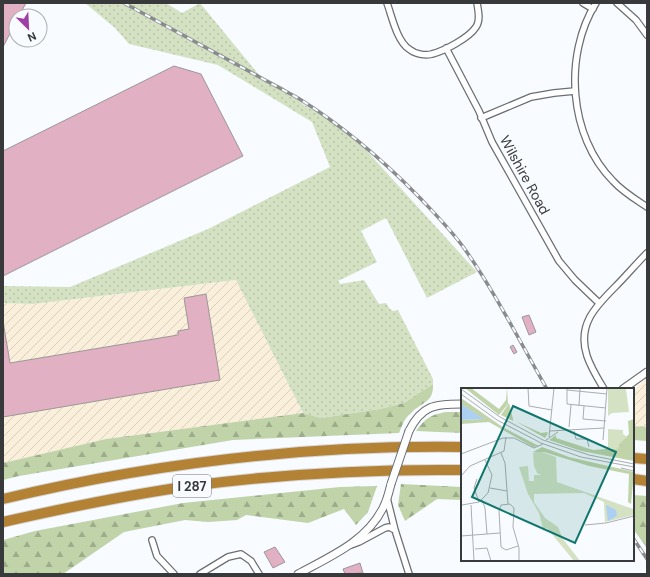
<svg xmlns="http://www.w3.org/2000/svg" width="650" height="577" font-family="'DM Sans',sans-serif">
  <defs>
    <pattern id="industrial-furrows" width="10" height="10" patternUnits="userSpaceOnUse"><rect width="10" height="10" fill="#faefda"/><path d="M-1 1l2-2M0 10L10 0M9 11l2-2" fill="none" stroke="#d7cebc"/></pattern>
    <pattern id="grass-dots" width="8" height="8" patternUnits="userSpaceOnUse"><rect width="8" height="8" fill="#d4e2c3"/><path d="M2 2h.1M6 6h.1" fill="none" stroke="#b7c3a8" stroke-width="1.8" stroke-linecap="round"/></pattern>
    <pattern id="forest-firs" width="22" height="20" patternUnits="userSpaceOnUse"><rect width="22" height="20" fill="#c0d3a9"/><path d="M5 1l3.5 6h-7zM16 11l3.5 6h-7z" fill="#9dac8b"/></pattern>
  </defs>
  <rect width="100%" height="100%" fill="#f8fbff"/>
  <path fill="url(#industrial-furrows)" d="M237,280L303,413L106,439L3,463V303L33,304Z
    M647,378V427L633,426V390Z"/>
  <path fill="url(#grass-dots)" d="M85,3H166L182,13L200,3L260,76L283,87L304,105L336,122L365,149L477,272L427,298L386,218L361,231L377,262L338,281L340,284L364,280L379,304L386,303L390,309L393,311L398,310L433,379V384L404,403L380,409L321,418L303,413L236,280L33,304L3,303V286L70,287L208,229L330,167L312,122L218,65L129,44L115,28Z"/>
  <path fill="url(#forest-firs)" d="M433,384C434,403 421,402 410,414C404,419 402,426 399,433L233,440L19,476L3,480V463L106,439L303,413L321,418L380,409L404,403Z
    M446,412H462V433L416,431C426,418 430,415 446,412Z
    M633,426L647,427V441L633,440Z
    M401,484L462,487V500L437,499L405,521L398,505Z
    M377,486L368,512L356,525L344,509L308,523L246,515L237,520L208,522L185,520L124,532L63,574H3V540L35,531L183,503L340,487Z
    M633,495L647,496V548L633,529Z"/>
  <path fill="#e1b0c2" stroke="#9c9798" d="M3,3H26L19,16H16V22L3,47Z
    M174,66L201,74L243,156L3,276V151Z
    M206,294L220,380L3,417V321L10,363L178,335V331L189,329L184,298Z
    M529,315L536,332L529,335L522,317Z
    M513,345L517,352L514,354L510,347Z
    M275,547L285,562L273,568L264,552Z
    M360,563L363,573L345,574L343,569Z"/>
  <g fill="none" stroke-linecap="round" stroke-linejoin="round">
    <defs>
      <path id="minor" d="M387,3C392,17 397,41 409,49C415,54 425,56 432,54C444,51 469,38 476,27C481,20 478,10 477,3
        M583,3L593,9
        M596,3C563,55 569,137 613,181C623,192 635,199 647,207
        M617,3L636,20L647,35
        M446,48L479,111L492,142L559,261L575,280L599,303
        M481,118L531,97L554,93L575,91
        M604,389C598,379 591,368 587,356C577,325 595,307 615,287C626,276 636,264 647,253
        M387,498L395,530L409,574
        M152,540L157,556L174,574
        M351,545L359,542L385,528L389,527L395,530
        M200,574L228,557L241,554L251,561L259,574"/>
      <path id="tertiary" d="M623,389L647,372
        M409,431C422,405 435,404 462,404
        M298,574C329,557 366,542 383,508C387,501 389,492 391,484"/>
      <path id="motorway" d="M633,458L647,459
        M633,479L647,481
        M3,499C153,463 307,445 462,447
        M3,522C65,508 127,495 190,486C280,474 371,469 462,470"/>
    </defs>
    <use href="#minor" stroke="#6b6e72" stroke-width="8"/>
    <use href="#tertiary" stroke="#6b6e72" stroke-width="9"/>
    <use href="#motorway" stroke="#d7d7d8" stroke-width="12"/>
    <use href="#minor" stroke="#fff" stroke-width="5.5"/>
    <use href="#tertiary" stroke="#fff" stroke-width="7"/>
    <use href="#motorway" stroke="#b38234" stroke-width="10"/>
    <defs>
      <path id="rail" d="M124,3L298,98C343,126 383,160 420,198C435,214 451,230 464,248C495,292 520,342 547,389
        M633,538L647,559"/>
    </defs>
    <use href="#rail" stroke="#898b8d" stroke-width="3.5"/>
    <use href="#rail" stroke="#f8fbff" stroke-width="2" stroke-dasharray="6" stroke-linecap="butt"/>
    <defs>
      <path id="tertiary-bridge" d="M391,484L409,431"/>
    </defs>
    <use href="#tertiary-bridge" stroke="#6b6e72" stroke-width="9" stroke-linecap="butt"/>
    <use href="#tertiary-bridge" stroke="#fff" stroke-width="7"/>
  </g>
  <g text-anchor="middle" stroke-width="3" stroke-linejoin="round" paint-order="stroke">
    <rect fill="#f8fbff" stroke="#727375" stroke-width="1" x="173" y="475" width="38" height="22" rx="3"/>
    <g font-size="13" font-weight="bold" fill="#38393a">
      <text x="192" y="491">I 287</text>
    </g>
    <g font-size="14" fill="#38393a" stroke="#f8fbff">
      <text transform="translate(525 175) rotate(61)" y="5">Wilshire Road</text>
    </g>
  </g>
  <g transform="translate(461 388)">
    <rect width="173" height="173" fill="#f8fbff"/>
    <path d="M78,63L95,69L96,94L172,121L173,127L144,134L143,114L123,105L73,106V114L84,130L97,139L102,151L119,173H113L86,140L83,141V144L78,125L67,106L58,79L67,78L68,93H73V87H80L76,85L73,78L72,65Z" fill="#d4e2c3"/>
    <path d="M4,0H10L38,21L45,12L46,0L47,16L38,27ZM0,10L43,40L78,58L72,59L28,34L0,36V32L22,31L0,16ZM48,15L52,31V33L40,27ZM173,31V73L120,63L88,52L95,47V50L132,62L157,60L158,56L168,46L167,33ZM54,33L80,45L87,44L86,47L84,50ZM81,59L108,69L173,84L170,116L167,114L168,86L128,78L83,64H72Z" fill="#c0d3a9"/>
    <path d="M147,1H165L168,24L151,25L147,28ZM147,41L162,42V46L166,49L158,56L157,61L147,60Z" fill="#d4e2c3"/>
    <path d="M0,16L23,31L0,32ZM145,117L155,122L156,128L147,133Z" fill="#acd0f2"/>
    <path fill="none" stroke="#abadb0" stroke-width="1" d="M67,0L68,18L91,22M106,0V16L145,20M0,1L39,29L82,52L128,67L173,76M106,2L146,6M0,6L36,32L80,55L120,69L173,79M118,18L119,0M123,18L122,31L145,33M108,39L110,17M89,43L143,40L146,0M113,43L115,51H126L128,59M88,49L93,0M85,52L97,44M142,52L143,40M40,65L44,75L47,116M0,66L42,50H53L73,60L82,56M160,80L173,83M0,88L9,78L43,63L45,49M16,91L13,100L18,114M29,100L46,103M21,112L24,120L26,146M1,117L18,114L27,105L31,87L24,72M10,117L13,173M124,137L145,135L173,128M0,148L39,145M57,158L45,162L40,159L38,123L40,117L49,116L53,120L52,139L58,160V173M14,161L26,160L30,173"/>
    <path fill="#0f766e" fill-opacity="0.15" stroke="#0f766e" stroke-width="2" d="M52,18L155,64L114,155L11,109Z"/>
    <rect width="173" height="173" fill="none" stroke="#38393a" stroke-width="2"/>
  </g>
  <rect width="650" height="577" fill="none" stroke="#38393a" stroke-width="8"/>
  <g transform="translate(28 28) rotate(156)"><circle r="19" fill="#f8fbff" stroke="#abadb0"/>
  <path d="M0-3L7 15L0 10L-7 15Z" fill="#9e3ea6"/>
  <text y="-6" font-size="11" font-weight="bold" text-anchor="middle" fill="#38393a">N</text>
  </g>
</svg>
